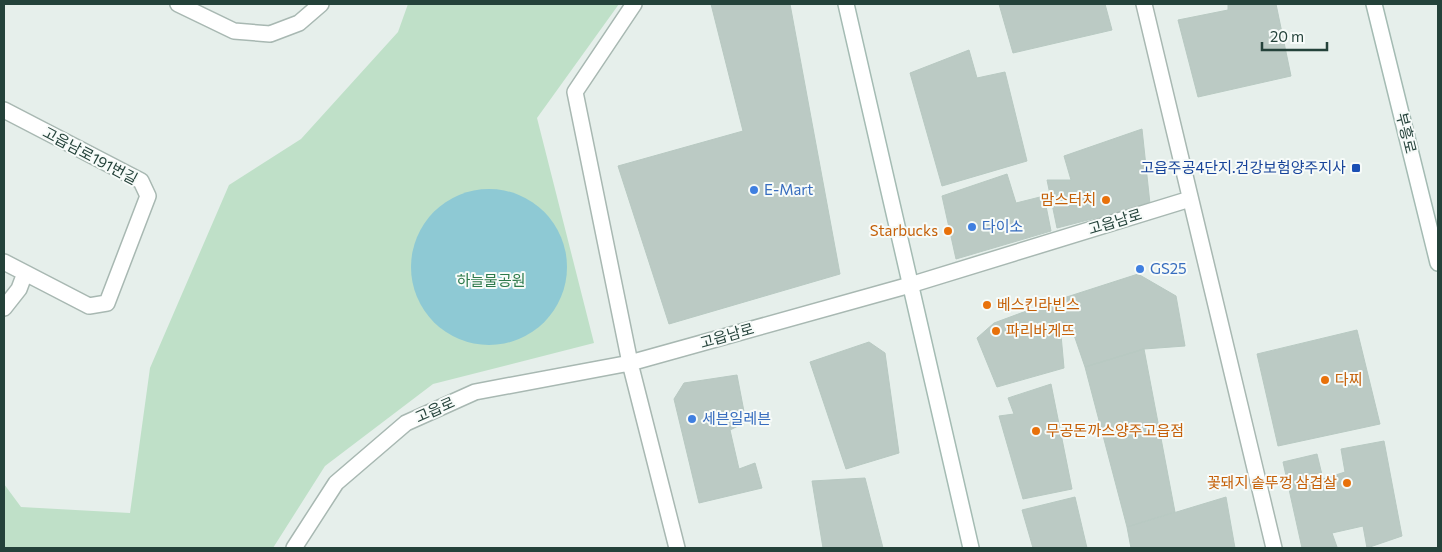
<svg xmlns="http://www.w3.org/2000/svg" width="1442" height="552" font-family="Commissioner,'Noto Sans KR',sans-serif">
  <rect width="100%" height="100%" fill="#e6efeb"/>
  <path fill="#bfe0c8" d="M408,4H619L537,118L594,343L433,384L325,466L273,548H4V484L21,507L130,513L150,368L229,185L301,139L398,32Z"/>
  <path fill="#8ec9d4" d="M411 267a78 78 0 1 1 156 0a78 78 0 1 1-156 0Z"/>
  <path fill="#bbcac4" stroke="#b8c9c2" d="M711,4H790L840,274L669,324L618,166L743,131Z
    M999,4H1105L1112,30L1013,53Z
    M1228,4H1276L1291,76L1198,97L1178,20L1228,10Z
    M969,50L977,78L1005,72L1027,161L942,186L910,73Z
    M1142,129L1150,204L1057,228L1047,180H1071L1064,156Z
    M1007,174L1016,203L1044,196L1051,231L956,259L942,196Z
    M1138,274L1176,296L1185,346L1144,349L1085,367L1073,332L1061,335L1064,368L997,387L977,338L994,323L1048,303Z
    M1357,330L1380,424L1278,446L1257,354Z
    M869,342L885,353L899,453L846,469L810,362Z
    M1144,349L1175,512L1127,527L1085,367Z
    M737,375L746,422L730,430L739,469L755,463L762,488L699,503L674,399L684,383Z
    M1051,384L1072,489L1023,499L999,416L1014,414L1008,398Z
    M1384,441L1402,536L1367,548L1363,526L1332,533L1337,547L1302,548L1283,462L1317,454L1323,479L1345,472L1341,449Z
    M865,478L883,548H823L812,481Z
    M1075,497L1087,548H1033L1022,510Z
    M1226,497L1235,548H1131L1127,527Z"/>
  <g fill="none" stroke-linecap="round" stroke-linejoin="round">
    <defs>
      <path id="street" d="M178,4L234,31L270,34L299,23L321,4
        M634,4L575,92L630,363L677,548
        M1144,4L1274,548
        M4,110L141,181L148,196L107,303L89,306L4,262
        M4,308L19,289L25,273
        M294,548L336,483L406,423L475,392L630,363L910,285L1190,199"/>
      <path id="secondary" d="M846,4L971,548
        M1374,4L1438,263"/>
    </defs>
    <use href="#street" stroke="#a8b8b2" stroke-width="18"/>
    <use href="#secondary" stroke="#a4bbb3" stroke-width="18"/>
    <use href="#street" stroke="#fff" stroke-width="15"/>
    <use href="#secondary" stroke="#fff" stroke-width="15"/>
  </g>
  <rect fill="#1a4fb4" stroke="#f7fbf9" stroke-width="2" x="1351" y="163" width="10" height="10" rx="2.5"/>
  <g fill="#3f7fe0" stroke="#f7fbf9" stroke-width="2">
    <circle cx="754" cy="190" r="5"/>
    <circle cx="972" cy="227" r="5"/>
    <circle cx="1140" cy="269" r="5"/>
    <circle cx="692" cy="419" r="5"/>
  </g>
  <g fill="#e8710a" stroke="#f7fbf9" stroke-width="2">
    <circle cx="1106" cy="200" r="5"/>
    <circle cx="948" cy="231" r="5"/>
    <circle cx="987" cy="305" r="5"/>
    <circle cx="996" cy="331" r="5"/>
    <circle cx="1325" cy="380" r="5"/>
    <circle cx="1036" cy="431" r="5"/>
    <circle cx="1347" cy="483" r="5"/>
  </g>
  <g text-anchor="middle" stroke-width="4" stroke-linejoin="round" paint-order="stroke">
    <g font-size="15" fill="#24423a" stroke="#f7fbf9">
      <text transform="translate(1406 133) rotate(76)" y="5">부흥로</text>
      <text transform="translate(90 156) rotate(28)" y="5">고읍남로191번길</text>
      <text transform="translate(1115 222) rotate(-17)" y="5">고읍남로</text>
      <text transform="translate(727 336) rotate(-16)" y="5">고읍남로</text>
      <text transform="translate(435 410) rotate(-24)" y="5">고읍로</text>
    </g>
    <g font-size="15" fill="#164399" stroke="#f7fbf9" text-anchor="end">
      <text x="1346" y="173">고읍주공4단지.건강보험양주지사</text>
    </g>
    <g font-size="15" fill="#366cbe" stroke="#f7fbf9" text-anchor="start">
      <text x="764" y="195">E-Mart</text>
      <text x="982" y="232">다이소</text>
      <text x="1150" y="274">GS25</text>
      <text x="702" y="424">세븐일레븐</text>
    </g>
    <g font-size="15" fill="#c56008" stroke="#f7fbf9" text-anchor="start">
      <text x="1096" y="205" text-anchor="end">맘스터치</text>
      <text x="938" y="236" text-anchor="end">Starbucks</text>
      <text x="997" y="310">베스킨라빈스</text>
      <text x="1006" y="336">파리바게뜨</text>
      <text x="1335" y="385">다찌</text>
      <text x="1046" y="436">무공돈까스양주고읍점</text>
      <text x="1337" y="488" text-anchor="end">꽃돼지 솥뚜껑 삼겹살</text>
    </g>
    <g font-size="15" fill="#2d7a4b" stroke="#f7fbf9">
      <text x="491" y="286">하늘물공원</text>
    </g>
  </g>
  <rect width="1442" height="552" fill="none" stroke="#24423a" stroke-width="10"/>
  <path d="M1262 42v8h65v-8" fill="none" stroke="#24423a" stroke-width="2.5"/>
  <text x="1270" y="42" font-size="15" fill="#24423a" stroke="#f7fbf9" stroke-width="4" paint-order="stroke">20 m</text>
</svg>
